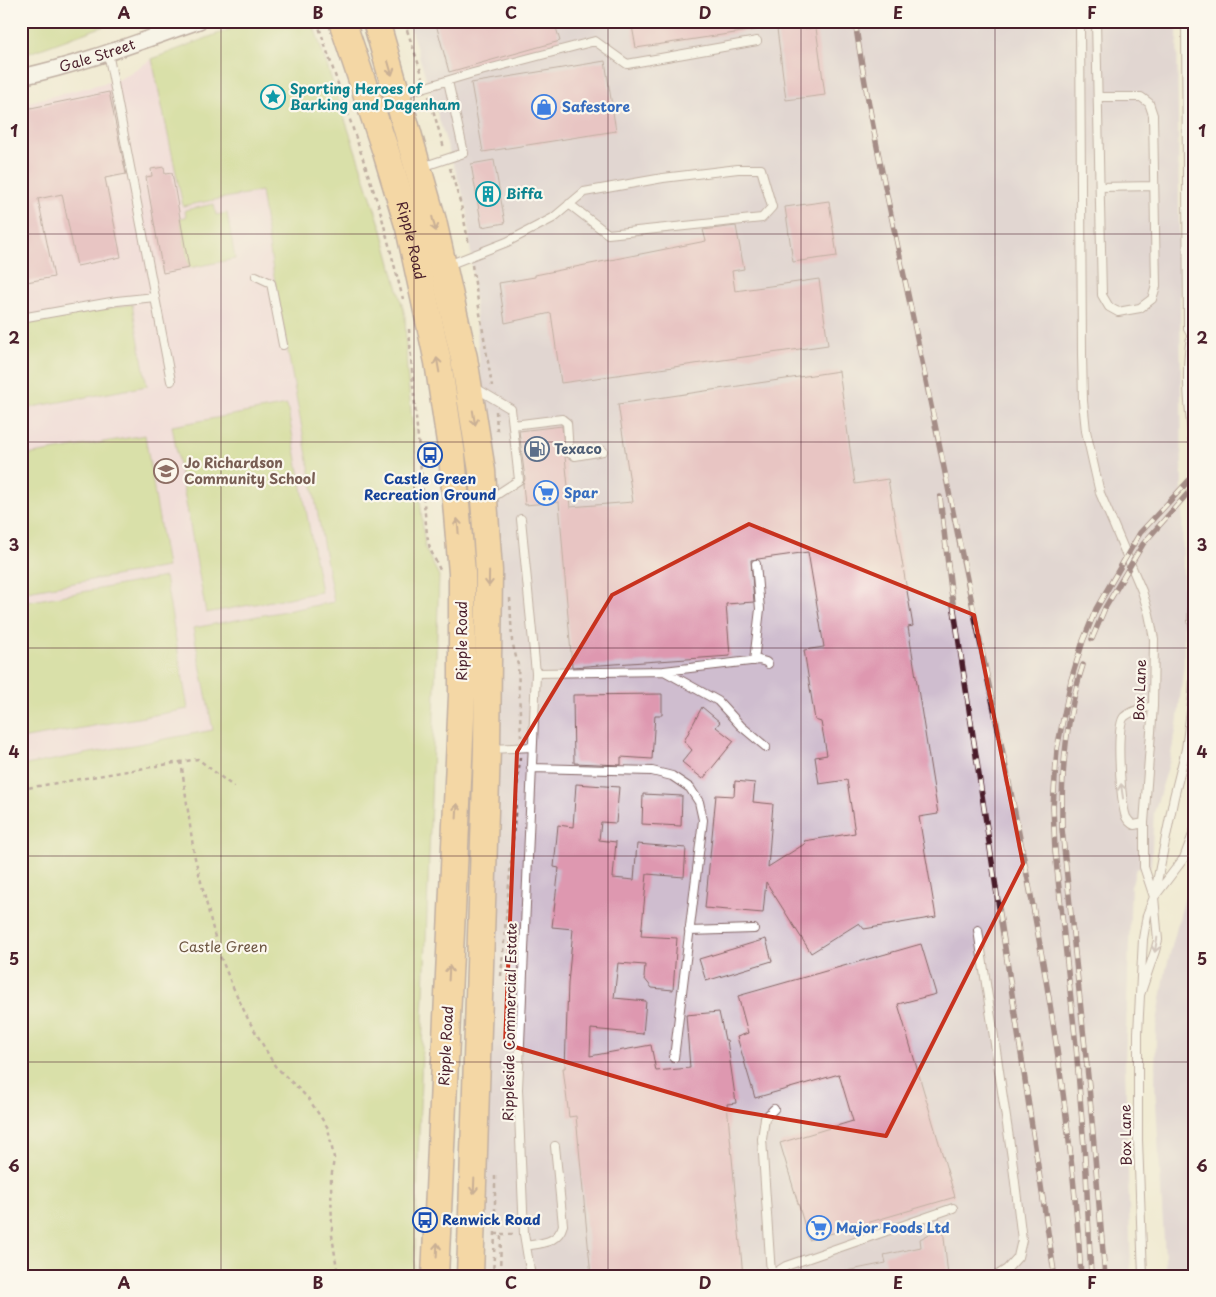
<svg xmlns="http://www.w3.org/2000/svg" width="1216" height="1297" font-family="'Playpen Sans',sans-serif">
  <rect width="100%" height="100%" fill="#fbf7ec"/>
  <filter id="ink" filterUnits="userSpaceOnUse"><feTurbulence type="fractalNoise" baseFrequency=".02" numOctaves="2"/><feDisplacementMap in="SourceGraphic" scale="10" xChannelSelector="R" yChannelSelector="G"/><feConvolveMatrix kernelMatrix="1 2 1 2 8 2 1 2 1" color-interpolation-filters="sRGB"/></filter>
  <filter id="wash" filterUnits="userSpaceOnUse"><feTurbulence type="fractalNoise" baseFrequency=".0096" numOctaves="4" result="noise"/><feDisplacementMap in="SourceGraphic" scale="20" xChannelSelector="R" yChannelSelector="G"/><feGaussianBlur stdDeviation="1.12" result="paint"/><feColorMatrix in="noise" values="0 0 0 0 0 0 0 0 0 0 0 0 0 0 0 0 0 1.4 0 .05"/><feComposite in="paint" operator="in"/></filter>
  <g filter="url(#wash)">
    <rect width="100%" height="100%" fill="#f1ebd3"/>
    <path fill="#f2cfe0" d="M152,59L183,206L261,191L273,271L334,602L193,628L213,730L21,766V104L120,79Z"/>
    <path fill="#cfbdcf" d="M408,21H1177L1184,663L1177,726L1169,764L1154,813L1151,866L1136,869L1131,887L1125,1062L1131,1276H486L490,493L467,208Z
      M1195,858V1276H1166L1155,1086L1156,1028L1166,969Z"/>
    <path fill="#bdd275" stroke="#847850" d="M21,21H118L21,56Z
      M251,21H312L382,230L405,316L407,371L425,548L439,576L414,1276H21V766L213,730L193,628L334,602L273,271L261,191L183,206L152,59Z
      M214,204L216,215L227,213L235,259L189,268L180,218L186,217L185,210Z
      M132,304L147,386L21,409V324Z
      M287,405L321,592L206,613L172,426Z
      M145,435L167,567L21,592V456Z
      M165,577L188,709L21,739V603Z"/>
    <g id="blocks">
      <path fill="#de98b0" d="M447,21H554L560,41L449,72L436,24Z
        M663,21H768V28L636,48L632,26Z
        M776,21H801L802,29L816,28L825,95L786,100Z
        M605,61L616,131L483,152L471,83Z
        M109,92L126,174L105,178L121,257L77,266L62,194L38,199L54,277L21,283V110Z
        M494,160L505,223L482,227L471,164Z
        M164,167L165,174L172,173L189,268L163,273L146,177L152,176L151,169Z
        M829,201L837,256L793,262L785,207Z
        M736,226L744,269L732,271L735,291L819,279L828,345L561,383L551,313L505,323L499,283L535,277V275L706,241L703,230Z
        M839,371L855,484L888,479L913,626L908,627L938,814L919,817L936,917L864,929L859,923L811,953L766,882L763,913L705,908L716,795L734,796L735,781L755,783L753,802L773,804L768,867L806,843L804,841L855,833L847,780L819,784L815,757L827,755L821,722L815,720L804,650L824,647L808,552L751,560L754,602L726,604L730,656L572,667L559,502L525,505L523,484L525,479L519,431L562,426L570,507L633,502L618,404Z
        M662,694V715H655L652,759L621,757V765L574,763L573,695Z
        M702,707L720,722L716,727L734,741L703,779L682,762L692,750L684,741Z
        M576,784L619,787L616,823L601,822L599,840L616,842L613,878L634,880L637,844L686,848L684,877L647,874L641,936L677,938L673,990L652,988L644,978L645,965L618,963L614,998L646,1001L643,1034L591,1029L590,1056L651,1045L656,1071L690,1068L686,1015L719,1012L725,1040H727L736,1103L727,1104L743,1276H591L576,1116L569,1117L563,1068H565L568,984L573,929L552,927L559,868L554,867L558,825L573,827Z
        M643,794L682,796L681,826L642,824Z
        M766,939L772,961L706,981L699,959Z
        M921,944L936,994L898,1004L955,1197L809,1240L780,1143L853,1121L839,1074L755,1098L737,1037L748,1033L738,996Z
        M943,1227L948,1276H847L846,1271L886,1263L884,1255L921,1247L920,1239Z"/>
    </g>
  </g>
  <g filter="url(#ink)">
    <use href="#blocks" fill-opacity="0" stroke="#846666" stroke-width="1"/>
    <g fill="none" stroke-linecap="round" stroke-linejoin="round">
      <defs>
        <path id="lane" d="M1080,21L1082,354L1083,401L1086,431L1100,493L1142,591L1149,614L1154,639L1153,706L1144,823V867L1154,897L1158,940L1155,951L1140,995
          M1096,21L1102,295L1109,307L1118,312L1140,308L1152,299L1156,286L1153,115L1149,103L1141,97H1098
          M1186,21L1188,329L1195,342
          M383,28L402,21
          M108,52L171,381
          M402,94L473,73L595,41L627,64L757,41
          M422,167L464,153L448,81
          M1100,187L1154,186
          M448,265L507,242L553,218L584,192L663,178L738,169H761L772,207L762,218L608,234L569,204
          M256,276L271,283L283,345
          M21,318L117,301L155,297
          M1191,337C1185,372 1189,407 1193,442
          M474,387L511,409L519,480L490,499
          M513,425L562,419L567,423L569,453L575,456L603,451
          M521,519L536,673L518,1089L524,1234L531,1276
          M1193,602L1192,620L1195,635
          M754,661L760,609L756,564
          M664,671L759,660L766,662L768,664
          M536,673L664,671L718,701L741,726L766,747
          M492,749L532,747
          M531,768L652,771L672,776L690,788L699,802L703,820L674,1058
          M1144,823L1134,825C1130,823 1128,821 1126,817C1121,803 1115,727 1124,717C1131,710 1145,708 1153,706
          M1155,896L1184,858L1195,829
          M978,930L1012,1158L1022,1240L1018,1257L1007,1269L996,1276
          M689,931L754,929
          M526,1246C542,1243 558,1243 563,1225L555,1146
          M771,1274L762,1139L765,1118L774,1109
          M770,1276L786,1266L953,1208
          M1143,1276L1138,1140V1033L1143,939L1147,915L1154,897L1174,797L1186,749L1193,696L1195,661"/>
        <g id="street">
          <path id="s1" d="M21,77C82,64 141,41 199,21"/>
        </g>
        <g id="highway">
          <path id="s2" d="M342,21L386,152L409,228L438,362L452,455L462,573V696L435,1276"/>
          <path d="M376,21L433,221L464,358L482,471L489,571L487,749L470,1276"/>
        </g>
      </defs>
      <use href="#lane" stroke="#846666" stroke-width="10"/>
      <use href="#street" stroke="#846666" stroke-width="18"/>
      <use href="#highway" stroke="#846666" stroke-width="29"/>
      <path stroke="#846666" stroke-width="2.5" stroke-dasharray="4 4" stroke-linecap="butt" d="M317,21L380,210L403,299
        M407,30L423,77
        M429,96L444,148
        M450,168L461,205L469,245
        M472,265L492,386
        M409,329L413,385L427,535L430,549L441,572
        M496,411L497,431
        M510,598L512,641L518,665L521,737
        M181,761L194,854L219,953L232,985L248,1019L275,1066L308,1098L328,1128L334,1158L331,1180L332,1235L338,1276
        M21,789L198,759L234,787
        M501,976L520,757
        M495,1234H501L500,1276
        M501,1234H515
        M493,1276L495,1234V1174"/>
      <use href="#lane" stroke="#fff" stroke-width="8"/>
      <use href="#street" stroke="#fff" stroke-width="15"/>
      <use href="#highway" stroke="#f9bf6d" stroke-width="26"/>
      <defs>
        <path id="rail" d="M855,21C869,116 890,210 910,304C939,442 968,580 996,719C1034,903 1070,1088 1081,1276
          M940,497L951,590L1054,1272
          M1092,639L1105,608L1143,544L1195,485
          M1083,665C1066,717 1061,774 1062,829L1089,1086L1105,1276
          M1091,1276L1086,1172L1076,1046L1055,851L1053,807L1057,749L1071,680L1083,641L1096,609L1140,533L1195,474"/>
      </defs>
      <use href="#rail" stroke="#4a1f2b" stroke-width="5.5"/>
      <use href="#rail" stroke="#fbf7ec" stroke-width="4" stroke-dasharray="11" stroke-linecap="butt"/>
    </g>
    <defs><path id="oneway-shaft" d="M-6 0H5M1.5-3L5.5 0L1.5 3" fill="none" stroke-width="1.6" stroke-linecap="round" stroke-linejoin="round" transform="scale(1.25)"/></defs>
    <g stroke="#996749">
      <use href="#oneway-shaft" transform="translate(390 68) rotate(74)"/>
      <use href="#oneway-shaft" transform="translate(434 224) rotate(76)"/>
      <use href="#oneway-shaft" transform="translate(438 365) rotate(-100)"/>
      <use href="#oneway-shaft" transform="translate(474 418) rotate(81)"/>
      <use href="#oneway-shaft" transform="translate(458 526) rotate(-95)"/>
      <use href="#oneway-shaft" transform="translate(489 579) rotate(91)"/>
      <use href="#oneway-shaft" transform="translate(457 811) rotate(-87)"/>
      <use href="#oneway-shaft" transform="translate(449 973) rotate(-87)"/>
      <use href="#oneway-shaft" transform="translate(474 1186) rotate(92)"/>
      <use href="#oneway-shaft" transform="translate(437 1250) rotate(-87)"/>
    </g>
    <g stroke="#ae9aa0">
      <use href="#oneway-shaft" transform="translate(1122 791) rotate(-98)"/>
      <use href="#oneway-shaft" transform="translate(1156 945) rotate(100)"/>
    </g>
  </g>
  <path d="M0 0H1216V1297H0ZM749,524L974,615L1023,864L886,1136L725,1109L505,1044L517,752L612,595Z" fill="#f1ebd3" fill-opacity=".55" fill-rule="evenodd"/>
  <path fill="none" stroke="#c8321e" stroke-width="4" stroke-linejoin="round" d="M749,524L974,615L1023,864L886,1136L725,1109L505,1044L517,752L612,595Z"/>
  <path fill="none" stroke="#4a1f2b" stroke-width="1" stroke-opacity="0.55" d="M221,21V1276M414,21V1276M608,21V1276M801,21V1276M995,21V1276M21,234H1195M21,442H1195M21,648H1195M21,856H1195M21,1062H1195"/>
  <defs>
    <symbol id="sight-ring" viewBox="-11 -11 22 22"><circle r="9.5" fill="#fbf7ec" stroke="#0f9aa8" stroke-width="1.5"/><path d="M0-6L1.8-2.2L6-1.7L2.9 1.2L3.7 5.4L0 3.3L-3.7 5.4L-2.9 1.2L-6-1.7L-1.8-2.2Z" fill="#0f9aa8"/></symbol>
    <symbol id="shop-ring" viewBox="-11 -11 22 22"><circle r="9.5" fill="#fbf7ec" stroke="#3f7fe0" stroke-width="1.5"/><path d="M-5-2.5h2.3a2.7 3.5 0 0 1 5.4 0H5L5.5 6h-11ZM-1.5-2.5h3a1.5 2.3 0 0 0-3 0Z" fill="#3f7fe0"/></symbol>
    <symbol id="building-ring" viewBox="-11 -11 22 22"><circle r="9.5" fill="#fbf7ec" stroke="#0f9aa8" stroke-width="1.5"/><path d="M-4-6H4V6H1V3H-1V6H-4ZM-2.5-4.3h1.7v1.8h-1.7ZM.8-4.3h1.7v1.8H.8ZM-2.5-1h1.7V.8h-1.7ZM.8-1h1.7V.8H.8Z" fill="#0f9aa8"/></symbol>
    <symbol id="fuel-ring" viewBox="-11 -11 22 22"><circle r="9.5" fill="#fbf7ec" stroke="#5c6f8a" stroke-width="1.5"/><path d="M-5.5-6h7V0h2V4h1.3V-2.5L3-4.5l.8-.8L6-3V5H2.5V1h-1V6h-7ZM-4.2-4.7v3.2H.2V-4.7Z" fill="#5c6f8a"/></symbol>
    <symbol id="bus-ring" viewBox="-11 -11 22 22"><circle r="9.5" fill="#fbf7ec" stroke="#1a4fb4" stroke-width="1.5"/><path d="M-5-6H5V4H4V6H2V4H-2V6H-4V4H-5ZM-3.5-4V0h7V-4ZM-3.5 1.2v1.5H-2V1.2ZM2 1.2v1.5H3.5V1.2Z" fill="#1a4fb4"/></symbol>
    <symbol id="school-ring" viewBox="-11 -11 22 22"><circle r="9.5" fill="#fbf7ec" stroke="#8d6e63" stroke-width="1.5"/><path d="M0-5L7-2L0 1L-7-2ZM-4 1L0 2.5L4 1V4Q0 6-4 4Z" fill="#8d6e63"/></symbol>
    <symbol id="supermarket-ring" viewBox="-11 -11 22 22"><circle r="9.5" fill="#fbf7ec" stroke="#3f7fe0" stroke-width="1.5"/><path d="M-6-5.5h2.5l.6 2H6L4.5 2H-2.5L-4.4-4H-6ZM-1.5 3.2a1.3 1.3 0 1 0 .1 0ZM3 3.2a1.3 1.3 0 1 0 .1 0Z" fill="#3f7fe0"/></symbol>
  </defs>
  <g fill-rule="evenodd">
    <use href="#sight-ring" x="259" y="83" width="28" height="28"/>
    <use href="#shop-ring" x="530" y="93" width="28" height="28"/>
    <use href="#building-ring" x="474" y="180" width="28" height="28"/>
    <use href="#fuel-ring" x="523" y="435" width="28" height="28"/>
    <use href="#bus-ring" x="416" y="441" width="28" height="28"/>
    <use href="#school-ring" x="152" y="457" width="28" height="28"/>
    <use href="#supermarket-ring" x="532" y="479" width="28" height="28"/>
    <use href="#bus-ring" x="411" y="1206" width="28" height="28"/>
    <use href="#supermarket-ring" x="805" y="1214" width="28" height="28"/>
  </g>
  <g text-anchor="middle" stroke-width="4.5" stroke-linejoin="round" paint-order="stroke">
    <g font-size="14" fill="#4a1f2b" stroke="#fbf7ec">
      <text dy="5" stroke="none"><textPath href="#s1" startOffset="79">Gale Street</textPath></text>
      <text dy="5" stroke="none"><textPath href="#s2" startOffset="230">Ripple Road</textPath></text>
      <text transform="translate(462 641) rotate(-90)" y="5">Ripple Road</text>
      <text transform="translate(1140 690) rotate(-88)" y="5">Box Lane</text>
      <text transform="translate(510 1022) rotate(-89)" y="5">Rippleside Commercial Estate</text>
      <text transform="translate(446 1046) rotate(-87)" y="5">Ripple Road</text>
      <text transform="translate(1126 1135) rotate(-91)" y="5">Box Lane</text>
    </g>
    <g font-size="14" font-weight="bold" fill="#0d838f" stroke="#fbf7ec" text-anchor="start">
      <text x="290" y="94">Sporting Heroes of<tspan x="290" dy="16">Barking and Dagenham</tspan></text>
      <text x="506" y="199">Biffa</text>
    </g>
    <g font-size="14" font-weight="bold" fill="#366cbe" stroke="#fbf7ec" text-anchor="start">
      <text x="562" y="112">Safestore</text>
      <text x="564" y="498">Spar</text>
      <text x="836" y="1233">Major Foods Ltd</text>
    </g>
    <g font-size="14" font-weight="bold" fill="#4e5e75" stroke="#fbf7ec" text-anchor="start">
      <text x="554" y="454">Texaco</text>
    </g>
    <g font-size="14" font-weight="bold" fill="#785e54" stroke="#fbf7ec" text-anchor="start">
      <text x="184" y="468">Jo Richardson<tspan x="184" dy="16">Community School</tspan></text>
    </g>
    <g font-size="14" font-weight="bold" fill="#164399" stroke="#fbf7ec">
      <text x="430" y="484">Castle Green<tspan x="430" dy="16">Recreation Ground</tspan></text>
      <text x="442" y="1225" text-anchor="start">Renwick Road</text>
    </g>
    <g font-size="14" fill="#6c5541" stroke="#fbf7ec">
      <text x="223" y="952">Castle Green</text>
    </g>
  </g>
  <rect width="1216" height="1297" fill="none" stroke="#fbf7ec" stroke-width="55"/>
  <rect x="28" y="28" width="1160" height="1242" fill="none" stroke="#4a1f2b" stroke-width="2"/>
  <g font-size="16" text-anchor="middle" font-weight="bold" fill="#4a1f2b">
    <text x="124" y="19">A</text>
    <text x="318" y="19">B</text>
    <text x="511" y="19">C</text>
    <text x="705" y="19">D</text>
    <text x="898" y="19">E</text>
    <text x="1092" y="19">F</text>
    <text x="14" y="137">1</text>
    <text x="1202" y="137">1</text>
    <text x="14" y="344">2</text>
    <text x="1202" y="344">2</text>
    <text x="14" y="551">3</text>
    <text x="1202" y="551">3</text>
    <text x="14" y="758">4</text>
    <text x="1202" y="758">4</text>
    <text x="14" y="965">5</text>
    <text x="1202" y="965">5</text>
    <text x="14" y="1172">6</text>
    <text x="1202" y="1172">6</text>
    <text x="124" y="1289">A</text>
    <text x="318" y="1289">B</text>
    <text x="511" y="1289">C</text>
    <text x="705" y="1289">D</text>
    <text x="898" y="1289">E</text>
    <text x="1092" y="1289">F</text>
  </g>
</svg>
